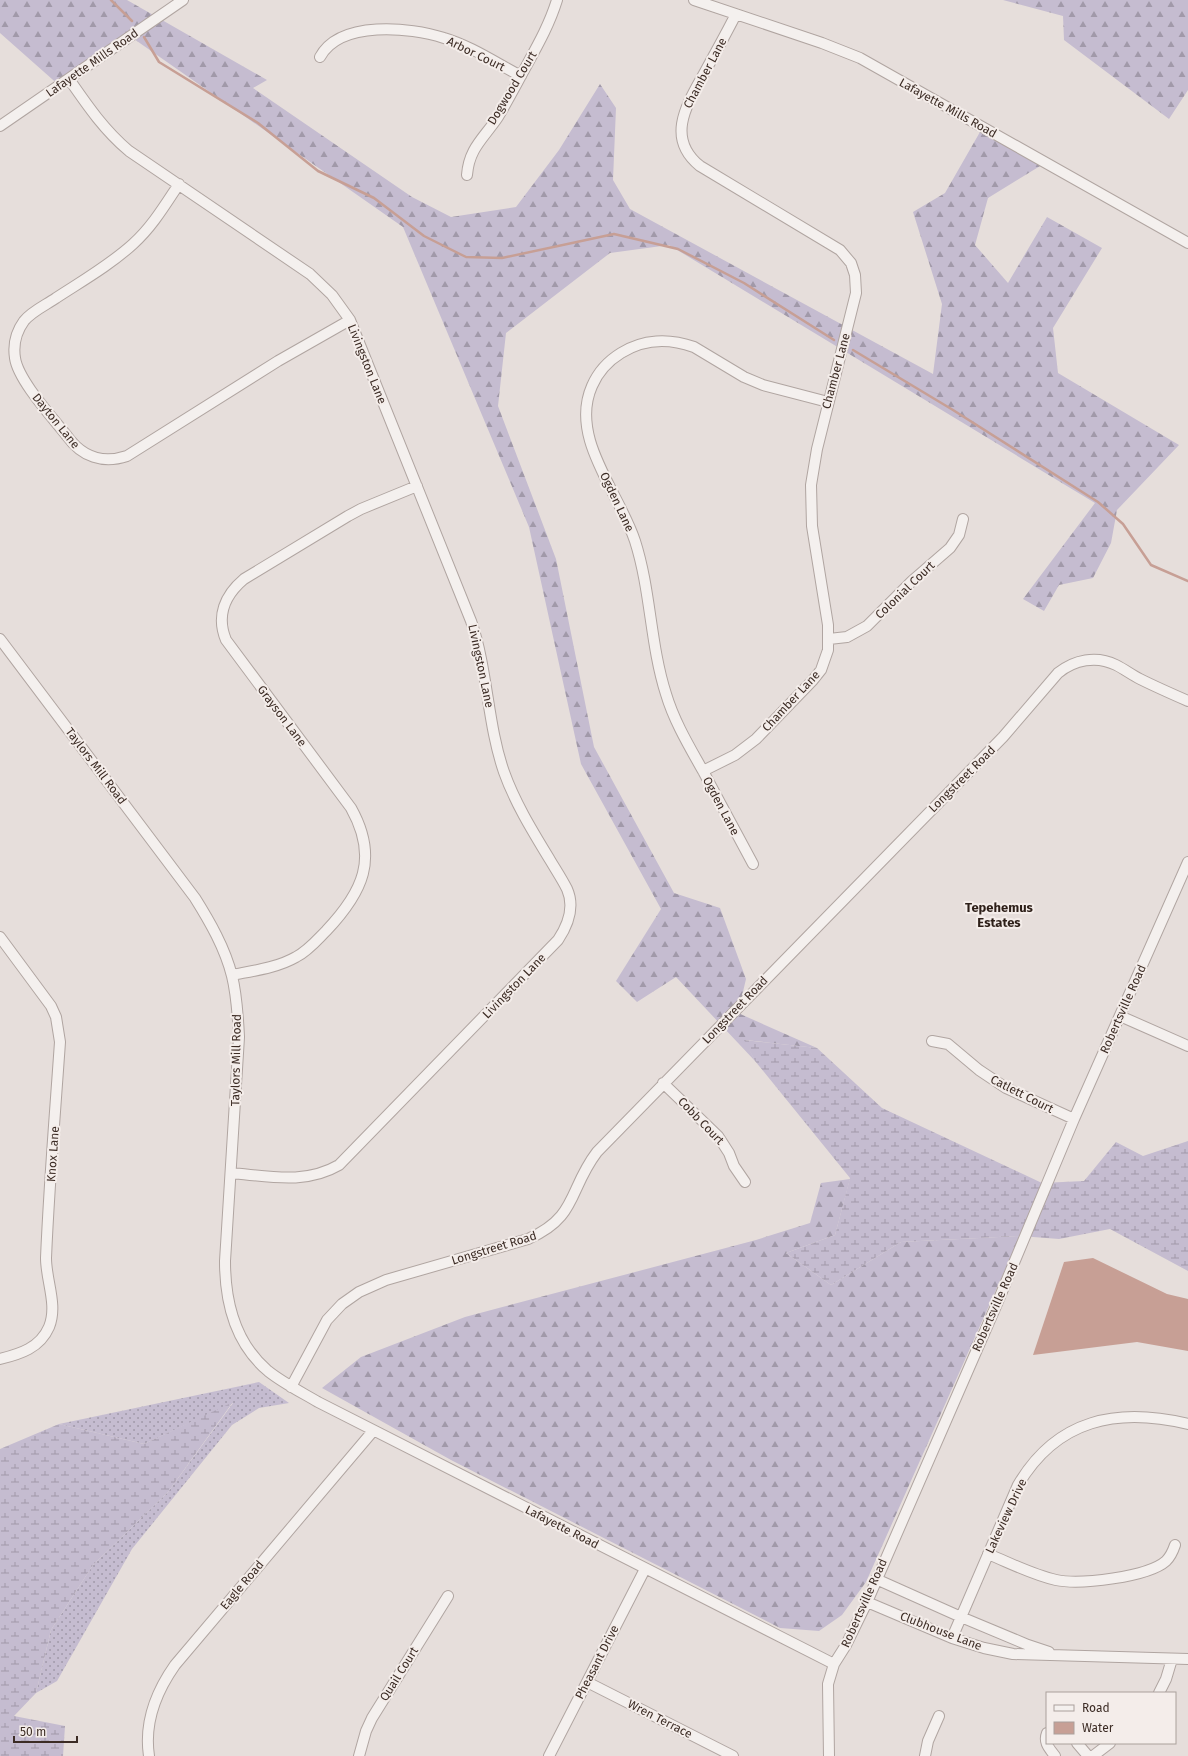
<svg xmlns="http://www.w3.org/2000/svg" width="1188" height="1756" font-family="'Fira Sans',sans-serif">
  <defs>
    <pattern id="grass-dots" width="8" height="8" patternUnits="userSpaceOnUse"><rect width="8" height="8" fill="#c5bcd0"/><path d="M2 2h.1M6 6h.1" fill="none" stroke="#a199a9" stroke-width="1.8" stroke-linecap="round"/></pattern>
    <pattern id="forest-firs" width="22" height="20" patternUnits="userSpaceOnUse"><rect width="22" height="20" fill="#c5bcd0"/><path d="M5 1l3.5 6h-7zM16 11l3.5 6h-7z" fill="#a199a9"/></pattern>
    <pattern id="wetland-marsh" width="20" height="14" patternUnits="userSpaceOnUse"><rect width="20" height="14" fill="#c5bcd0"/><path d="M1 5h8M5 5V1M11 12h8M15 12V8" fill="none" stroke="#a199a9"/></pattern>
  </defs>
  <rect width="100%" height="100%" fill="#e6dedb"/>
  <path fill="url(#grass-dots)" d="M259,1382L289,1403L259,1408L232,1425L132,1549L57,1681L36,1693L51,1630L93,1565L168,1492L233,1403L144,1444L59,1424Z"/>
  <path fill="url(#forest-firs)" d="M0,0H127L267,80L253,88L412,197L451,217L516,207L559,150L600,84L616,108L613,180L630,209L933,374L942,304L913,212L945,193L984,125L1045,163L988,198L975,245L1008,283L1047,217L1102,248L1053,328L1058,373L1179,445L1117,510L1111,543L1093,578L1059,585L1044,611L1023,599L1095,503L669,245L610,253L506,333L498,406L556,559L594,747L674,893L720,908L746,979L738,1013L817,1048L745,1040L755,1061L676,977L637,1002L616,981L661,909L581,764L529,527L403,227L134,39L61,87L0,33Z
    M1003,0H1188V90L1169,119L1064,40L1063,16Z
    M850,1179L835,1235L786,1253L831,1285L901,1242L1020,1236L866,1582L842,1615L819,1631L780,1628L451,1460L322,1388L361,1357L465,1317L756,1240L810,1223L821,1183Z"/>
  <path fill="url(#wetland-marsh)" d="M744,1040L817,1048L882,1108L1042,1183L1084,1181L1116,1142L1143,1156L1188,1141V1271L1110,1229L1059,1239L1020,1236L901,1242L831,1285L786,1253L835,1235L850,1178L755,1061Z
    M233,1402L168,1492L93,1565L51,1630L36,1693L14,1716L65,1726L63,1756H0V1449L59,1424L144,1444Z"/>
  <path fill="#c79f95" d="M1093,1258L1167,1294L1188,1299V1351L1137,1342L1033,1355L1064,1262Z"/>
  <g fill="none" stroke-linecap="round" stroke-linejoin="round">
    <path stroke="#c79f95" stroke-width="2.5" d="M111,0L132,21
      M144,37L159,62L258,123L318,171L374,198L424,236L466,257L502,258L614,234L678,249L744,283L834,340
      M853,350L953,410L1098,502L1123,524L1151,565L1188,581"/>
    <defs>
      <path id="minor" d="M694,0L822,43L860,58L1188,243
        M320,57C340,20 410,27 444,38C471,46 496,63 521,76
        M69,79C87,105 104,130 129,151L310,274L332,295L350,320L471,621C488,670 487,723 504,772C515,803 533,832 550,860C556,870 562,879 567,889C575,907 568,925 558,940L339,1165C305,1185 268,1176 231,1173
        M0,126L183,0
        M467,175C469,148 484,138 498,117C507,102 515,87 523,72C536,48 549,26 557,0
        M179,184C165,205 152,227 133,244C110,265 82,281 56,298C46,305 32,311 24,321C16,332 13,345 15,358C18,380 52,417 67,436C82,457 103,464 127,456L278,361L350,320
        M0,639L195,898C210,922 225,948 232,976C237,996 238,1017 239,1037L225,1261C225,1302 235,1343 268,1371C283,1383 301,1392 318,1402L834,1664
        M829,639L847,637L867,626L912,581L950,548L959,535L963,519
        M703,771L735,755L756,739L813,680L821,670L828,650V625L812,526L811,485L817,449L856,293L855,275L851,263L840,250L700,166C663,136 690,100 707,68C717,50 727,32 736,14
        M753,864C736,833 720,802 703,771C689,746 674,721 666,694C650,644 651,591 635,541C619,492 569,438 592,386C598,372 608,361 621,353C643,339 669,338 694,347L744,377L763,385L828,402
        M0,937L51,1006L56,1017L60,1042C55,1114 49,1186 46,1258C46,1281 58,1305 49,1327C40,1348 20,1354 0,1359
        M232,975C252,971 277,968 296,957C308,951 317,940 326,931C363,892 379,858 351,808L226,640C216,616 225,595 244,579L348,516L361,509L417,486
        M1120,1016L1188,1046
        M932,1041L948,1044L979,1070L1006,1088L1074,1119
        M663,1083L718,1136L729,1153L734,1166L745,1182
        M291,1387L327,1320L342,1304L359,1292L386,1280L528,1239C578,1217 568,1190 597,1152L1003,737L1058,673C1074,660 1096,655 1116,665C1124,669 1132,675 1140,679C1156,687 1172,694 1188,701
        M988,1554C1010,1563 1033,1575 1056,1580C1080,1585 1148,1577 1166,1561C1171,1556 1173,1551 1175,1545
        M876,1579L961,1617L1028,1645L1049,1652
        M867,1602L952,1638L984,1648L1013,1654L1188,1659
        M952,1638L1018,1485C1057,1419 1117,1407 1188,1424
        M587,1682L733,1756
        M1159,1693L1166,1679L1172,1659
        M1047,1733C1043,1743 1050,1749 1055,1756
        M1077,1743L1088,1756
        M149,1756C144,1723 156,1692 175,1665L373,1431
        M359,1756L366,1731L372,1718L448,1596
        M549,1756L645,1569
        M829,1756L828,1684L834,1664L846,1645L867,1602L996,1306L1074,1119L1188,862
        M925,1756L928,1741L939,1716
        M1093,1756L1110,1743"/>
    </defs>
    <use href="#minor" stroke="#b0a5a1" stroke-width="12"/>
    <use href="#minor" stroke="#f4f0ee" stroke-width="10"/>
  </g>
  <g text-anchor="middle" stroke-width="4" stroke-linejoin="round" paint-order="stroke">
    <g font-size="12" fill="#3c2c25" stroke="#f4edea">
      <text transform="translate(476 54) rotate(26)" y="4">Arbor Court</text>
      <text transform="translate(92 63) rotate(-35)" y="4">Lafayette Mills Road</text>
      <text transform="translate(705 73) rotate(-62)" y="4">Chamber Lane</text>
      <text transform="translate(512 88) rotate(-59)" y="4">Dogwood Court</text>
      <text transform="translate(948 108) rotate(29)" y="4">Lafayette Mills Road</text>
      <text transform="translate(367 364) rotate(68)" y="4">Livingston Lane</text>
      <text transform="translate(836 371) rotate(-75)" y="4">Chamber Lane</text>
      <text transform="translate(56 421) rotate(51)" y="4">Dayton Lane</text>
      <text transform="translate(617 502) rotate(65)" y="4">Ogden Lane</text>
      <text transform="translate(905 590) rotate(-44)" y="4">Colonial Court</text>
      <text transform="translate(481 666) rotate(78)" y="4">Livingston Lane</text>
      <text transform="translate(791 701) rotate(-47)" y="4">Chamber Lane</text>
      <text transform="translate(282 716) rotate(53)" y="4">Grayson Lane</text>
      <text transform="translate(96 766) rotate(53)" y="4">Taylors Mill Road</text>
      <text transform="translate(962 779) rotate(-45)" y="4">Longstreet Road</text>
      <text transform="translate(721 806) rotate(62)" y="4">Ogden Lane</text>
      <text transform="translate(514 986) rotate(-46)" y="4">Livingston Lane</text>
      <text transform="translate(1123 1009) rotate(-66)" y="4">Robertsville Road</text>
      <text transform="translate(735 1010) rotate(-46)" y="4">Longstreet Road</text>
      <text transform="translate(236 1060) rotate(-89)" y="4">Taylors Mill Road</text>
      <text transform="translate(1022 1094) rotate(27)" y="4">Catlett Court</text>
      <text transform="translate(701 1121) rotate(46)" y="4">Cobb Court</text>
      <text transform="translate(53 1154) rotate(-86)" y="4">Knox Lane</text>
      <text transform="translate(494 1248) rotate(-17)" y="4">Longstreet Road</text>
      <text transform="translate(995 1307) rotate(-66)" y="4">Robertsville Road</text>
      <text transform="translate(1006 1516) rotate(-65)" y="4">Lakeview Drive</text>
      <text transform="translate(562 1527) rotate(27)" y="4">Lafayette Road</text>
      <text transform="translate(242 1585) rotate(-50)" y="4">Eagle Road</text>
      <text transform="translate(864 1603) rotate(-66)" y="4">Robertsville Road</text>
      <text transform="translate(941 1631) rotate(21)" y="4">Clubhouse Lane</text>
      <text transform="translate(597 1662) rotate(-63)" y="4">Pheasant Drive</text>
      <text transform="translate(399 1674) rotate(-58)" y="4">Quail Court</text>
      <text transform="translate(660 1719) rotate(27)" y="4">Wren Terrace</text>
    </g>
    <g font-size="13" font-weight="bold" fill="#2d1f18" stroke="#f4edea">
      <text x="999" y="912">Tepehemus<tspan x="999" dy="15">Estates</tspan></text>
    </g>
  </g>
  <rect x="1046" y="1692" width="130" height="52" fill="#f4edea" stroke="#aaa09b"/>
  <rect x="1054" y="1705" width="20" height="6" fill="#f4f0ee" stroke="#aaa09b"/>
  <text x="1082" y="1712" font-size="12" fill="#3c2c25">Road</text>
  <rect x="1054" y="1722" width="20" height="12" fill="#c79f95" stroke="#aaa09b"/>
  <text x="1082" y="1732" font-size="12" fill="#3c2c25">Water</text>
  <path d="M14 1736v6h63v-6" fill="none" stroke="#3c2c25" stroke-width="2"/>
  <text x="20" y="1736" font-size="12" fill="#3c2c25" stroke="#f4edea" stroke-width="3" paint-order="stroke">50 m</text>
</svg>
